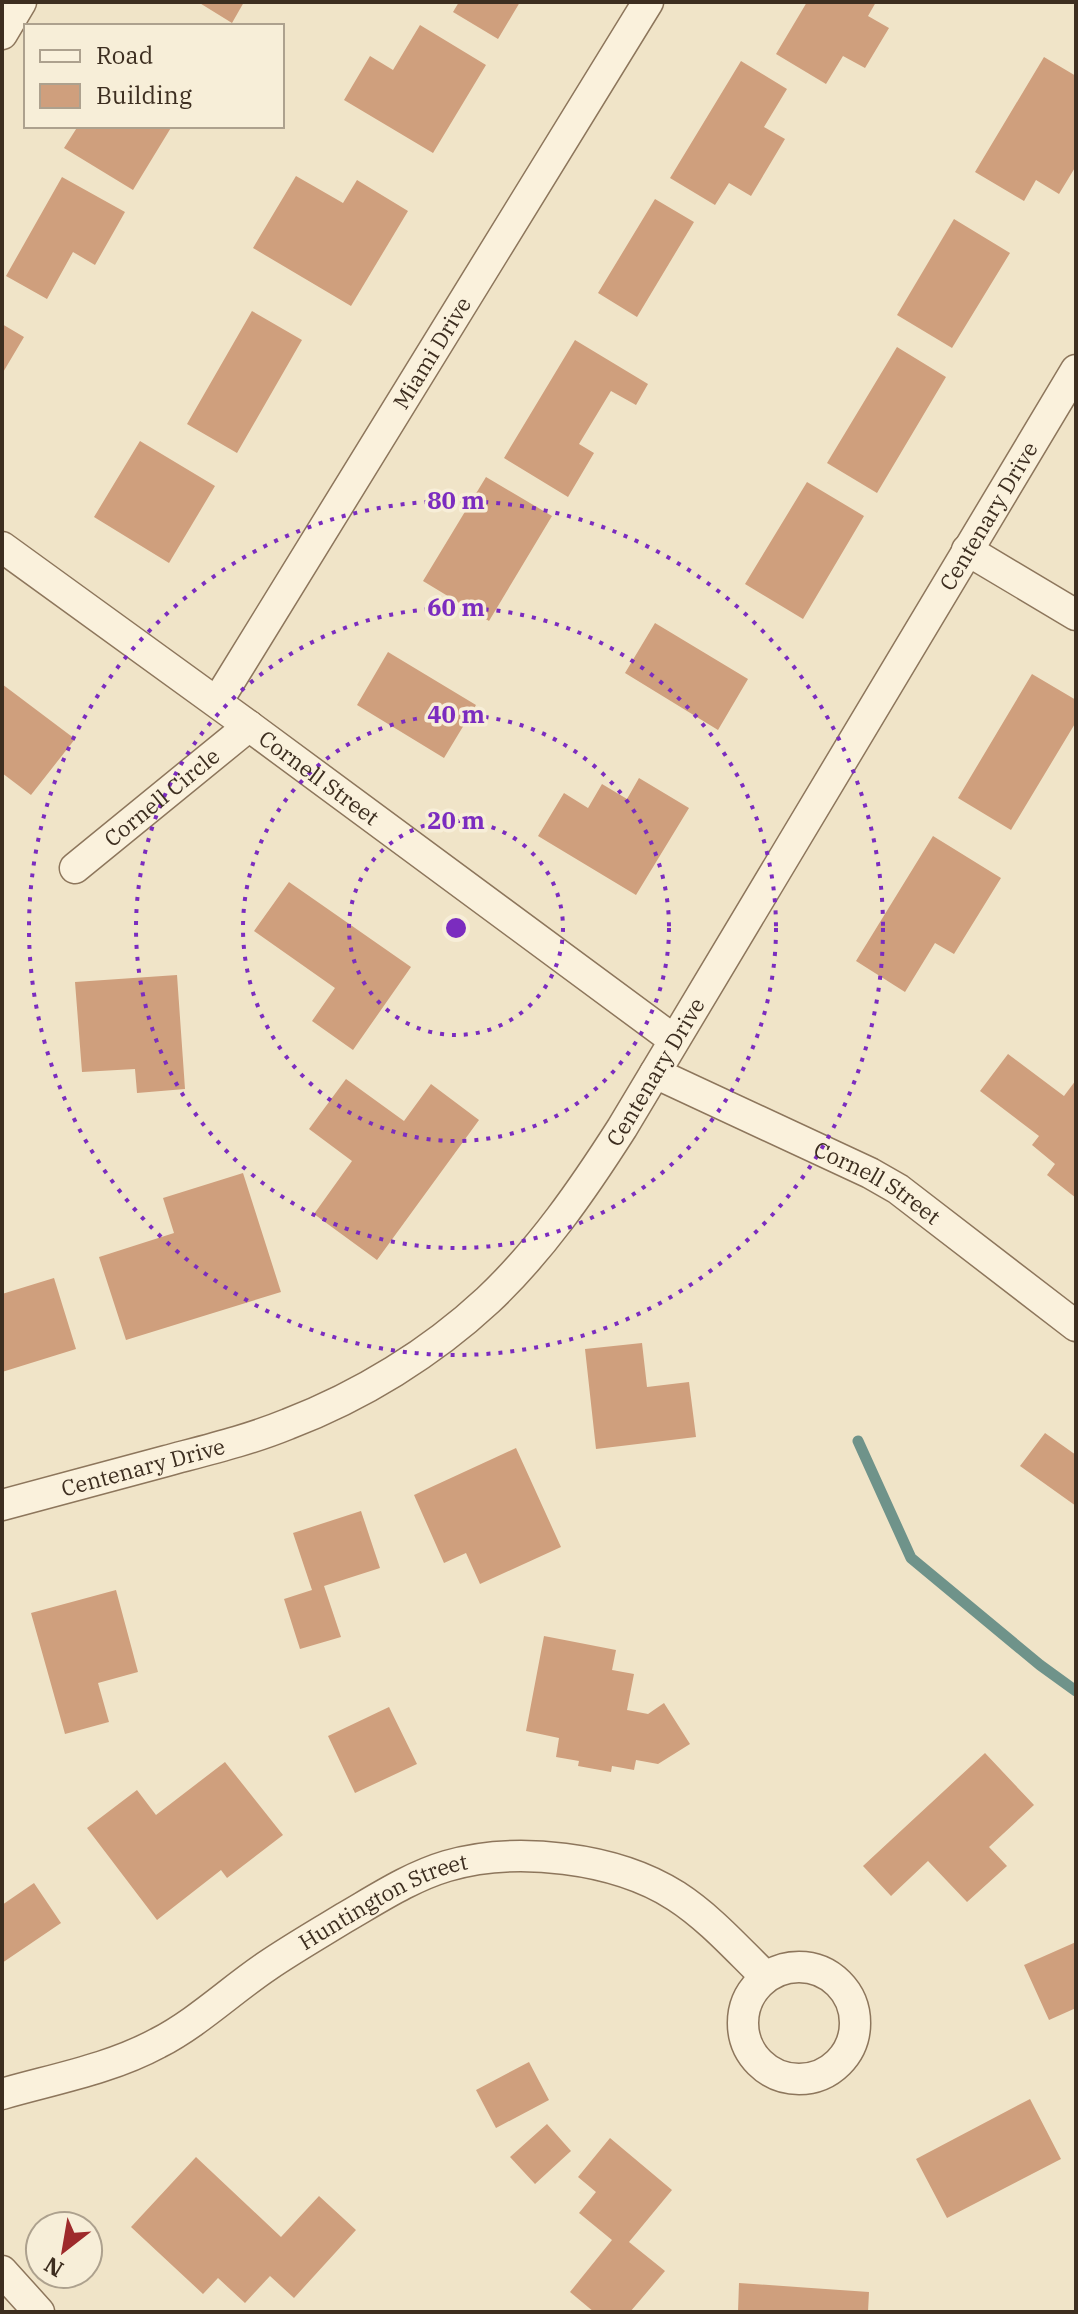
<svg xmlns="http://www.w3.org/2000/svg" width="1078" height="2314" font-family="'IBM Plex Serif',serif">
  <rect width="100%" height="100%" fill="#f0e4c8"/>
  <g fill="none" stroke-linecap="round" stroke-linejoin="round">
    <path stroke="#6f938a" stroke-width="11" d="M858,1441L911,1558L1040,1665L1076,1691"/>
  </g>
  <path fill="#cf9f7d" d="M198,2H244L232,23Z
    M459,2H520L498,39L453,12Z
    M807,2H876L868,16L889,28L865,68L843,56L826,84L776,54Z
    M420,25L486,65L433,153L344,100L370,56L393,70Z
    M1044,57L1076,76V166L1059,194L1036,180L1024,201L975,172Z
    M741,61L787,89L764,127L785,139L751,196L729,183L715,205L670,178Z
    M78,126H172L133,190L64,148Z
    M296,176L343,203L357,180L408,211L351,306L253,248Z
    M62,177L125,212L95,265L73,252L47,299L6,276Z
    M655,199L694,222L637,317L598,293Z
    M954,219L1010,253L952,348L897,315Z
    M252,311L302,340L237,453L187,424Z
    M2,324L24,337L2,374Z
    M575,340L648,384L636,405L611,391L579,444L594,453L568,497L504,458Z
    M897,347L946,377L877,493L827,463Z
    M140,441L215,486L169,563L94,517Z
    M486,477L552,516L489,621L423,581Z
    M807,482L864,516L803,619L745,584Z
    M655,623L748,679L718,730L625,673Z
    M388,652L476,705L444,758L357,705Z
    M1032,674L1076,700V722L1011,830L958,798Z
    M2,684L75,739L31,795L2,773Z
    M639,778L689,808L636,895L538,836L564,793L588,808L602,784L627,799Z
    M933,836L1001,878L954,954L935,943L905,992L856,961Z
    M289,882L411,967L353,1050L312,1021L335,988L254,931Z
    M177,975L185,1089L137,1093L135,1069L82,1072L75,982Z
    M1008,1054L1064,1096L1076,1080V1198L1047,1175L1055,1164L1032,1145L1039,1136L980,1091Z
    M346,1079L404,1121L431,1084L479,1120L377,1260L314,1214L352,1161L309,1129Z
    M243,1173L281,1292L126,1340L99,1257L174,1233L163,1198Z
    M54,1278L76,1349L2,1372V1294Z
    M642,1343L647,1387L689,1382L696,1437L596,1449L585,1349Z
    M1045,1433L1076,1455V1506L1020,1466Z
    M516,1448L561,1547L480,1584L466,1553L444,1563L414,1495Z
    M361,1511L380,1568L324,1586L341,1637L300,1649L284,1599L312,1590L293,1533Z
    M116,1590L138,1672L98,1683L109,1722L65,1734L31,1613Z
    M544,1636L616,1650L612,1670L634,1674L627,1710L648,1714L664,1703L690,1744L658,1764L636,1760L634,1770L612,1766L611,1772L578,1766L579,1761L556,1757L559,1738L526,1731Z
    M389,1707L417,1764L355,1793L328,1736Z
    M985,1753L1034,1805L989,1847L1007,1866L967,1902L928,1861L891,1896L863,1866Z
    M225,1762L283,1835L227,1878L221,1870L157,1920L87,1828L137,1790L156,1815Z
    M34,1883L61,1923L2,1963V1905Z
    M1076,1942V2008L1049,2020L1024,1965Z
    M529,2062L549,2100L496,2128L476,2090Z
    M1030,2099L1061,2159L947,2218L916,2159Z
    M547,2124L571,2151L535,2184L510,2157Z
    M610,2138L672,2190L629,2242L665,2271L630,2312H594L570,2292L612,2240L579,2213L596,2192L578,2177Z
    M196,2157L281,2237L319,2196L356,2230L294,2298L270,2276L245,2303L218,2278L203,2294L131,2227Z
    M739,2283L869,2292L868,2312H738Z"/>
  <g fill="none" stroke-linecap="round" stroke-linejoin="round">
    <defs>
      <g id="minor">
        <path d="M2,34L21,2"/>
        <path id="s1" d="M2,547L249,726L674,1040"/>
        <path d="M967,550L1076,615"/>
        <path id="s2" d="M217,702L648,2"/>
        <path id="s3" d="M75,868L249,726"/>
        <path id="s4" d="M655,1073L870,1173L898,1189L1076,1326"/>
        <path id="s5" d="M2,1505C57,1490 111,1476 166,1461C207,1450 249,1440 288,1424C361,1396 431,1353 488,1300C541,1250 583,1189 622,1128L1076,370"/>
        <circle cx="799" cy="2023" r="56"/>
        <path id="s6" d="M2,2094C54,2079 110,2069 158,2043C197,2023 230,1991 267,1966C292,1949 318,1934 344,1918C377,1899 410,1877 447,1866C516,1846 615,1857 676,1896C710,1918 737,1949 766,1977"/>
        <path d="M2,2271L39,2312"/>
      </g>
    </defs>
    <use href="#minor" stroke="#8d765c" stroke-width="33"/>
    <use href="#minor" stroke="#faf1dc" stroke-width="30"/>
  </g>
  <g fill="none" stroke="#7b2cbf" stroke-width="4" stroke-dasharray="4 8">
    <circle cx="456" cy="928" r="107"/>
    <circle cx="456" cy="928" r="213"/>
    <circle cx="456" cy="928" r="320"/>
    <circle cx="456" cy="928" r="427"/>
  </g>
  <g text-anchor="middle" stroke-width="7" stroke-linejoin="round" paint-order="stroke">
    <g font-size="22" fill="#3d2e20" stroke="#f7eed8">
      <text dy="8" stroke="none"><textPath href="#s2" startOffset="410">Miami Drive</textPath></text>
      <text dy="8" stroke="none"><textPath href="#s5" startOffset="1466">Centenary Drive</textPath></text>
      <text dy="8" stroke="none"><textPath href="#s1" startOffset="392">Cornell Street</textPath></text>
      <text dy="8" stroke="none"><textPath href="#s3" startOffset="112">Cornell Circle</textPath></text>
      <text dy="8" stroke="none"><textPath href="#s5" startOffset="818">Centenary Drive</textPath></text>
      <text dy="8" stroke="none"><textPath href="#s4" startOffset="248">Cornell Street</textPath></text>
      <text dy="8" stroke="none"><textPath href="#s5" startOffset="146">Centenary Drive</textPath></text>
      <text dy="8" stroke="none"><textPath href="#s6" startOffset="432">Huntington Street</textPath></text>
    </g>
  </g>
  <circle cx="456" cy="928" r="12" fill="#7b2cbf" stroke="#f7eed8" stroke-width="4"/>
  <g font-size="24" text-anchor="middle" font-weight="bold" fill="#7b2cbf" stroke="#f7eed8" stroke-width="7" stroke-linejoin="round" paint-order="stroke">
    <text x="456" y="509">80 m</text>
    <text x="456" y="616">60 m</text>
    <text x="456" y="723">40 m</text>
    <text x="456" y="829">20 m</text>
  </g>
  <rect width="1078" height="2314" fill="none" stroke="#3d2e20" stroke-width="8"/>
  <rect x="24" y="24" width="260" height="104" fill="#f7eed8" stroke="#ada18e" stroke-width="2"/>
  <rect x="40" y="50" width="40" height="12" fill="#faf1dc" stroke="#ada18e" stroke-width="2"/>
  <text x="96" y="64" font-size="24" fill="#3d2e20">Road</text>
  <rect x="40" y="84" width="40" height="24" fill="#cf9f7d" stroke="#ada18e" stroke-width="2"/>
  <text x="96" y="104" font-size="24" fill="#3d2e20">Building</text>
  <g transform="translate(64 2250) rotate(211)"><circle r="38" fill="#f7eed8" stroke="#ada18e" stroke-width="2"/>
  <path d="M0-6L14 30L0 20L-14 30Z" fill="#9e2a2b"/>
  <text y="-12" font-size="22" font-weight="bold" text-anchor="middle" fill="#3d2e20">N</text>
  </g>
</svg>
